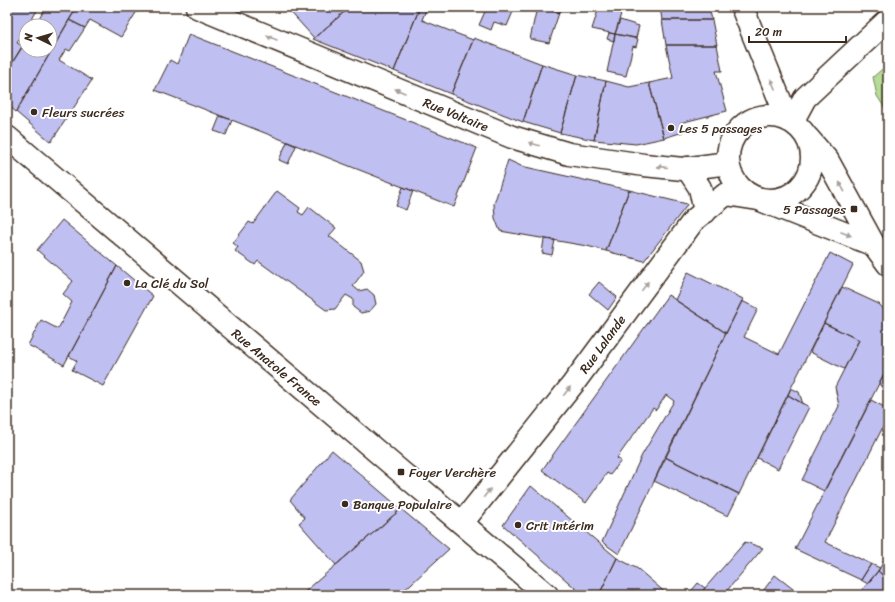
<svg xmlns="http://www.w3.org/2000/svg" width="895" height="602" font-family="Sriracha,sans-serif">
  <rect width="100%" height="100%" fill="#fff"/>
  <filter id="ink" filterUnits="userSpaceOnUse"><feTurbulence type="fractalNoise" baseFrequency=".025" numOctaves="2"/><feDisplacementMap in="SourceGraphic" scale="8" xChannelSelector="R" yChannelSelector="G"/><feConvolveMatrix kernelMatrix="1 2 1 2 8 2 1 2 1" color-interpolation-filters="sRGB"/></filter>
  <g filter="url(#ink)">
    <path fill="#b6dc97" stroke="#78835a" d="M888,64V113L877,96L873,77Z"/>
    <path fill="#bfbff1" stroke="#3b2a1e" d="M7,7H39L28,26H26V29L17,43L23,46L7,71Z
      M46,7H77L53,48L50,46V26H35Z
      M77,7H127L137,11L121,37L90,20L85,28L69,20Z
      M286,7H350L314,38Z
      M350,7H420L394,71L313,39Z
      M420,7H427L422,20L473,40L451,94L394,71Z
      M487,7H515L507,26L494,22L491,30L479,25Z
      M537,7H542L559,13L549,43L530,39Z
      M542,7H562L559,13Z
      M599,7H623L615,34L592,29Z
      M660,7H709L712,20H662Z
      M69,20L85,28L70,51L66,49L59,60L92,80L51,142L16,112Z
      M620,20L639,26L636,38L615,34Z
      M662,20H712L717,45H666Z
      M609,33L615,34L614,41L607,39Z
      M189,34L477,148L454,207L155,90L170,60L177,64Z
      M615,34L638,39L636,47L633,46L626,76L607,72Z
      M474,38L542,64L523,122L451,94Z
      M26,40V50H50V46L53,48L16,112L7,104V71Z
      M666,45H717L722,71H716L727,111L680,123L683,132L664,138L649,83L673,78Z
      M542,64L577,75L560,133L523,122Z
      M577,75L606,81L594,140L560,133Z
      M606,81L629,87L649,83L664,138L636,144L594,140Z
      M220,116L232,120L226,135L214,131Z
      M287,142L296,146L288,164L279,160Z
      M508,160L521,166L629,190L606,251L587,246L500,231L495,218L494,204Z
      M403,187L413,191L406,210L396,206Z
      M629,190L687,204L685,208L644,261L606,251Z
      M277,191L300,208L298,212L303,215L309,207L336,228L329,236L361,261L364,271L353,286L359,291L367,289L374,295L376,304L370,311L361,313L353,307V299L346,295L335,309L326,310L258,261L255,265L235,251L238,247L233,243L249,222L253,224Z
      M62,220L117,266L64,365L28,345L41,320L58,329L72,302L63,294L73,281L37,250Z
      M544,239L555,240L552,255L542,253Z
      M830,253L853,265L791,388L739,494L665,457L742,301L758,309L744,337L779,354Z
      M117,266L153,296L103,386L72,370L77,361L69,356Z
      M688,272L743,299L726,333L675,300Z
      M599,282L617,297L608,310L589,294Z
      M842,287L879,304L888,314V366L824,491L802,480L839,406L835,387L859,340L824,323Z
      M668,295L726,333L619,554L602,542L642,455L674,401L666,395L656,410L653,408L617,458L621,461L610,475L607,473L586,503L542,470Z
      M824,323L859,340L844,369L810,352Z
      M888,366V398L879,383Z
      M791,388L799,392L803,404L788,395Z
      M788,395L809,407L778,469L757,458Z
      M871,400L888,409V417L825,542L871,564L861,580L795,549Z
      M332,450L401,509L336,565L299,523L305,518L290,500Z
      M665,457L739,494L728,516L654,481Z
      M531,486L617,558L599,595H583L503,525Z
      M401,509L449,549L399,595H301Z
      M745,542L763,548L725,593L722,591L719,595H699Z
      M888,554V580L878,571Z
      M617,558L638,569L668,595H599Z
      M871,564L880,568L868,584L861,580Z
      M878,571L888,580V595H858Z
      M775,575L793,589L788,595H760Z
      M698,583L705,588L699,595H688Z"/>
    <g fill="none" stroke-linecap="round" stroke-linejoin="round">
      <defs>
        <path id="street" d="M742,7L788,120
          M687,168L700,188L705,212
          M462,523L573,384L694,220L726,194L758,199"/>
        <path id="secondary" d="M197,7L512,137L569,154L644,165L683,169L728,163
          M728 158a42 42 0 1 1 84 0a42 42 0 1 1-84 0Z
          M792,122L805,98L888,20
          M7,137L401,472L547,595
          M808,138L828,161L874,245L888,264
          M763,201L874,245"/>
      </defs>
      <use href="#street" stroke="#3b2a1e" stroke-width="25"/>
      <use href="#secondary" stroke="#3b2a1e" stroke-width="25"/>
      <use href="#street" stroke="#fff" stroke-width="22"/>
      <use href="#secondary" stroke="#fff" stroke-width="22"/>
    </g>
    <defs><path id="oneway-solid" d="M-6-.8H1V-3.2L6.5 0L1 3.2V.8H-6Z"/></defs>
    <g fill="#a79f9a">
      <use href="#oneway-solid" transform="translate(272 38) rotate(-158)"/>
      <use href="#oneway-solid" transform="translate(773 84) rotate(-113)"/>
      <use href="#oneway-solid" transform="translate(400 91) rotate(-157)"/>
      <use href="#oneway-solid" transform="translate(534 144) rotate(-164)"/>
      <use href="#oneway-solid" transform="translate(662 167) rotate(-175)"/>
      <use href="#oneway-solid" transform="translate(842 187) rotate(-119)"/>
      <use href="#oneway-solid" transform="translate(846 234) rotate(21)"/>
      <use href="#oneway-solid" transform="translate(645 286) rotate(-54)"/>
      <use href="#oneway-solid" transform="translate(567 391) rotate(-52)"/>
      <use href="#oneway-solid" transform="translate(487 493) rotate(-52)"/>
    </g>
  </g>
  <g fill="#3b2a1e" stroke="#fff" stroke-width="1.5">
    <circle cx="34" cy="112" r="4"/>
    <circle cx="671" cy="128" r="4"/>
    <rect x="850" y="205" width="8" height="8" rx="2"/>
    <circle cx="127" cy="283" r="4"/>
    <rect x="397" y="468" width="8" height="8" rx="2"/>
    <circle cx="345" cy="504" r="4"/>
    <circle cx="518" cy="525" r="4"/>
  </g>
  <g text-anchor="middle" stroke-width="4" stroke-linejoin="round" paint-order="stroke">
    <g font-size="13" fill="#3b2a1e" stroke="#fff" text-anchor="start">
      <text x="42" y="117">Fleurs sucrées</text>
      <text x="679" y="133">Les 5 passages</text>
      <text x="846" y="214" text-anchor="end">5 Passages</text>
      <text x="135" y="288">La Clé du Sol</text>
      <text x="409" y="477">Foyer Verchère</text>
      <text x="353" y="509">Banque Populaire</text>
      <text x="526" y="530">Crit intérim</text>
    </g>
    <g font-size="13" fill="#3b2a1e" stroke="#fff">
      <text transform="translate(456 114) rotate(22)" y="5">Rue Voltaire</text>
      <text transform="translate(602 344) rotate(-54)" y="5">Rue Lalande</text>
      <text transform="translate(277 367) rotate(40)" y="5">Rue Anatole France</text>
    </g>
  </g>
  <rect width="895" height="602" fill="none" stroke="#fff" stroke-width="24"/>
  <rect x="12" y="12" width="871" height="578" fill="none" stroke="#3b2a1e" stroke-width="1.5" filter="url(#ink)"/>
  <g transform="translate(38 38) rotate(275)"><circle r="19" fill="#ffffff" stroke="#b1aaa5"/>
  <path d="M0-3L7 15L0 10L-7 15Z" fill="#3b2a1e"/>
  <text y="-6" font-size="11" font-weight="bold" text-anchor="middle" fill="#3b2a1e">N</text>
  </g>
  <path d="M749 36v6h97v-6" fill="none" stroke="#3b2a1e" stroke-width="2"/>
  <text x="755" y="36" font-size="12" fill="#3b2a1e" stroke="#ffffff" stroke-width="3" paint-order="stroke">20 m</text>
</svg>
